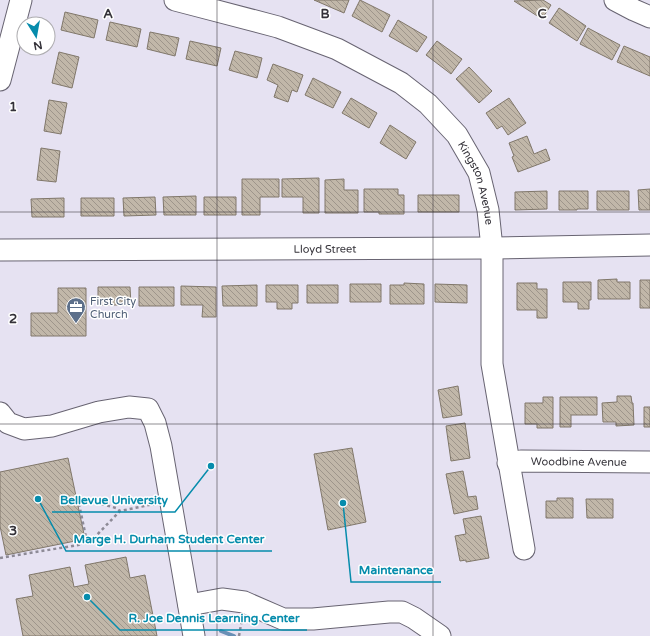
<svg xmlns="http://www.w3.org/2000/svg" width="650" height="636" font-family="'Varela Round',sans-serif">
  <defs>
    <pattern id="building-back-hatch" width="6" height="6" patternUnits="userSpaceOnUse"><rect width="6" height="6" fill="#c1b7a9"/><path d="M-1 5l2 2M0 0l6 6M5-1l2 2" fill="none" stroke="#9e958b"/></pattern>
  </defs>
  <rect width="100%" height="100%" fill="#e6e2f2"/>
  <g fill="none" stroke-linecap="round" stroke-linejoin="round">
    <path stroke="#698fb5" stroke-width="4" d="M221,631L234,636"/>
  </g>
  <path fill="url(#building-back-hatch)" stroke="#80776a" d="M314,0H349L344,13Z
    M360,0L390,15L382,32L352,16Z
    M543,0L551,5L542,19L514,1Z
    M559,8L586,26L577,41L549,23Z
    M65,12L98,20L94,38L61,30Z
    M398,20L427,37L417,52L389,36Z
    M110,22L141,29L137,47L106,40Z
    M588,28L620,45L612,60L580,44Z
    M150,32L179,38L175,56L147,49Z
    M190,41L221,48L217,66L186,59Z
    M437,41L462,59L451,74L426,55Z
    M624,46L650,57V76L617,62Z
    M235,51L262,58L257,78L229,70Z
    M59,52L79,57L72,88L52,83Z
    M273,64L303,75L297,92L292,90L288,102L274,97L278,85L267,80Z
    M469,67L492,91L479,103L456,79Z
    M313,78L341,92L333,108L305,95Z
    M351,98L377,113L369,128L342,113Z
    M509,98L526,123L508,135L502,126L497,129L486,113Z
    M49,100L67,103L61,134L44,131Z
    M390,125L416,142L406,159L380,143Z
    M527,136L534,154L546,149L550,160L518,172L512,157L514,156L509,143Z
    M41,148L60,151L56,182L37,180Z
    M319,178V213H303V197H282V179Z
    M242,179H279V197H260V215H242Z
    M344,179V190H358V213H325V180Z
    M364,189H398V195H404V214H379V212H364Z
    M650,189V210H639L638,190Z
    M547,191V209L515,210V192Z
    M559,191H588V209H577V210H559Z
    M597,191H629V210H597Z
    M418,195H459V212H418Z
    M196,196V215H164L163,197Z
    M155,197L156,215L124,216L123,198Z
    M204,197H236V215H204Z
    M64,198V217H32L31,199Z
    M81,198H114V216H81Z
    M617,279V282H630V299H598V280Z
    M640,280H650V308H640Z
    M563,282H591V300H589V309H578V302H563Z
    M404,283L424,284V304H390V285H404Z
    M517,283H537V289H547V318H537V310H517Z
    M350,284H381V302H350Z
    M435,284L467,285V303L435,302Z
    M257,285V306H223L222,286Z
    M266,285H298V303H292V309H277V302H266Z
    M307,285H338V303H307Z
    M181,286L216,287V317H202L203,305H181Z
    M98,287H130L131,305H98Z
    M139,287H174V306H139Z
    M58,288H86V336H31V313H58Z
    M458,386L462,415L443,418L438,390Z
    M617,396H631L632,403H633L634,425L616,426V422H603L602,403L617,402Z
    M543,397H553V428H537V424H525V403H543Z
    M560,397H597V415H571V427H560Z
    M644,407H650V427H644Z
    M465,423L470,458L451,461L446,426Z
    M352,448L366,522L328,530L314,454Z
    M68,458L85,539L6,555L0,526V472Z
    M463,471L468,497L476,496L478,509L454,514L446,474Z
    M557,498H573V518H546V501H557Z
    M586,499H613V518H587Z
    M481,516L489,558L466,562V560L460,561L455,536L466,534L463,519Z
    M126,557L130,578L145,575L157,636H23L16,599L33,596L29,575L70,567L74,587L89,584L85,565Z"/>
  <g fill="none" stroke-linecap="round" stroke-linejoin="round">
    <defs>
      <g id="minor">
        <path id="s1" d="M175,0L278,27L337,49L401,83L428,104L457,135L479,173L488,210L492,248V364L524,549"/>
        <path d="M615,0L634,10L650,17"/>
        <path d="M0,80L21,0"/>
        <path id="s2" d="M0,250L492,248L650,245"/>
        <path d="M0,413L8,423L24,429L52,426L99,412L129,407L148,409L155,423L161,446L194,636"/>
        <path id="s3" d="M508,463L521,461L650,462"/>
        <path d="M189,605L222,599L244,602L283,619H313L389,612H402L414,618L440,636"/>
      </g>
    </defs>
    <use href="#minor" stroke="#686472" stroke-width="23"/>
    <path stroke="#8d8a96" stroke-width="2.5" stroke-dasharray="3 3" stroke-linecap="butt" d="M87,542L79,504L80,499H84L116,508L120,511
      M0,558L78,545L93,539L120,511L154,504
      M239,636L242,619"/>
    <use href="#minor" stroke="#fff" stroke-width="21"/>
  </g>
  <path fill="none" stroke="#343239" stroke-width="1" stroke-opacity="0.55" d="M217,0V636M433,0V636M0,212H650M0,424H650"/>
  <defs>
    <symbol id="office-pin" viewBox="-11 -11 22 30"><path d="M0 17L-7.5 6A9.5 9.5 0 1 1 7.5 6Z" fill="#5c6f8a" stroke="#fff"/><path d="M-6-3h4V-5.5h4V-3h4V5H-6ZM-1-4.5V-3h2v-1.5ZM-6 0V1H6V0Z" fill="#fff"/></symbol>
  </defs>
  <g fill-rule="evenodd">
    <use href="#office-pin" x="65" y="296" width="22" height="30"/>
  </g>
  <g text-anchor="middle" stroke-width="3" stroke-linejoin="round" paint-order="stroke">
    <g font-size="11" fill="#343239" stroke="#fff">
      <text dy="4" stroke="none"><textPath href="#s1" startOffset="371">Kingston Avenue</textPath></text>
      <text dy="4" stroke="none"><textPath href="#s2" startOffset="325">Lloyd Street</textPath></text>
      <text dy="4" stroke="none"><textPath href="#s3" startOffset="71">Woodbine Avenue</textPath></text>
    </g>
    <g font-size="11" fill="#4e5e75" stroke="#fff" text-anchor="start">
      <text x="90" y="305">First City<tspan x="90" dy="13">Church</tspan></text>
    </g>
  </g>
  <g font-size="13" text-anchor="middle" font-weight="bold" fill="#343239" stroke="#fff" stroke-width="3" stroke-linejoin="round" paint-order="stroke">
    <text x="108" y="18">A</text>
    <text x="325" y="18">B</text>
    <text x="542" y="18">C</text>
    <text x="13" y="111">1</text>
    <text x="13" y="323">2</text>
    <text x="13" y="535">3</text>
  </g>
  <path fill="none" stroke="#068cac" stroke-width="1.5" d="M211 466L175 512H52M38 499L66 551H272M343 503L351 582H441M87 597L120 630H307"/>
  <g fill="#068cac" stroke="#fff" stroke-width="1.5">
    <circle cx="211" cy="466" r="4"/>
    <circle cx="38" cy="499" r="4"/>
    <circle cx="343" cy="503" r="4"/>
    <circle cx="87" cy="597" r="4"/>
  </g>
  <g font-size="12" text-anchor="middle" font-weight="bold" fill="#068cac" stroke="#fff" stroke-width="3" stroke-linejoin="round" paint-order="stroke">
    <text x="114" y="504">Bellevue University</text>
    <text x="169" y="543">Marge H. Durham Student Center</text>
    <text x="396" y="574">Maintenance</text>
    <text x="214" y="622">R. Joe Dennis Learning Center</text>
  </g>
  <g transform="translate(36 36) rotate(169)"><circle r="19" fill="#ffffff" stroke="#aeadb0"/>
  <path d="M0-3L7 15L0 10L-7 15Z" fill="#068cac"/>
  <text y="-6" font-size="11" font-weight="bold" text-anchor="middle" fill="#343239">N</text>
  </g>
</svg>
